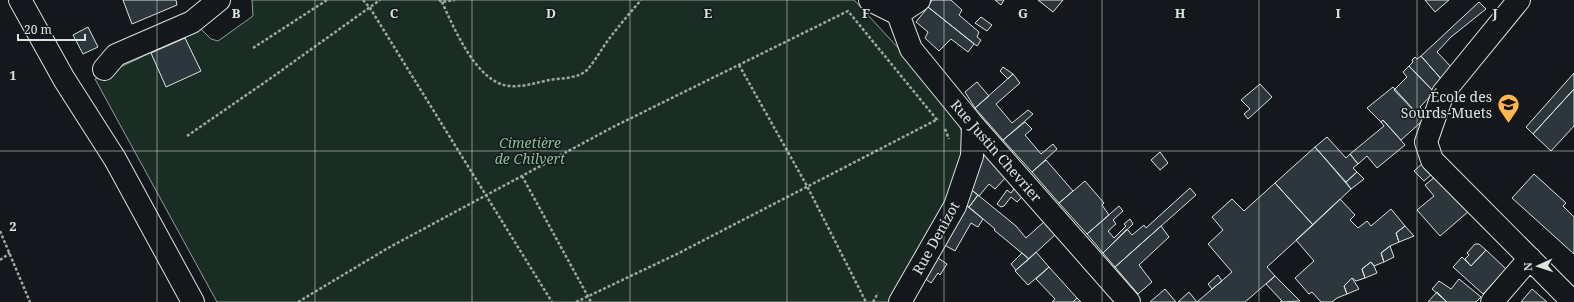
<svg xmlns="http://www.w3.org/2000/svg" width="1574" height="302" font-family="'Noto Serif',serif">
  <rect width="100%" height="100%" fill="#14181c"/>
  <path fill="#1a2d24" stroke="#939e99" d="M252,0H854L913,64L956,116L965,141L954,184L894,302H217L95,79L201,29L211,39L218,41L253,16Z"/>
  <path fill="#2c363c" stroke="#d8e6dc" d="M123,0H176L177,5L132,24Z
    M932,0H951L962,10L959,15L979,32L977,37L981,40L977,46L928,7Z
    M995,0H1004L1001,5Z
    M1038,0H1063L1053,12Z
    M1425,0H1449L1435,12Z
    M1479,2L1486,9L1451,37L1437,52L1453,69L1443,81L1421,56Z
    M928,7L974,44L968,52L951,39L939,51L925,38L928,32L916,22Z
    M981,17L992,25L987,31L975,23Z
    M88,27L98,47L83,54L73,35Z
    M185,38L201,71L166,87L151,53Z
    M1421,56L1443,81L1434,92L1409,66L1413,62L1412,60L1415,57L1417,59Z
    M1409,66L1434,92L1420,107L1428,116L1423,120L1394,90L1407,77L1403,72Z
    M1003,67L1013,74L1008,79L1000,71Z
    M1574,73V89L1533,134L1526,127Z
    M1013,74L1020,83L996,104L1012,123L1028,110L1033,114L1003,140L975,108Z
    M977,82L989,96L975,108L965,92Z
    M1260,84L1272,97L1248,119L1244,114L1250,109L1241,100Z
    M1393,87L1423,120L1421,125L1420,123L1401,140L1383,120L1381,122L1367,108Z
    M1574,89V126L1551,151L1533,134Z
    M1383,120L1405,145L1377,168L1367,156L1358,164L1350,154L1384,126L1381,122Z
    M1025,122L1032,129L1025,135L1041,154L1053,144L1057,149L1032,172L1003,140Z
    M1327,137L1346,158L1350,154L1358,164L1353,168L1357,172L1346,182L1315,147Z
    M981,146L1007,176L995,189L989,184L979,196L969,188Z
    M1315,147L1351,189L1313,225L1275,183Z
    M1160,152L1168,163L1160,170L1151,160Z
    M1046,160L1073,191L1059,203L1032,172Z
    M1423,163L1433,173L1424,181L1414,171Z
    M1357,172L1364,179L1351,189L1346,182Z
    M1534,174L1566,203L1563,206L1574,217V254L1512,198Z
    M1436,176L1469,211L1440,236L1417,210L1434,196L1425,185Z
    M1085,181L1104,203L1102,205L1109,215L1087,234L1059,203Z
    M1275,183L1313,225L1267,267L1275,276L1245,302H1197L1232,272L1208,244L1223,230L1212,217L1232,199L1244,211Z
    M1016,186L1024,195L1017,202L1011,197L1004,206L1001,207L997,204L1007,190L1011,193Z
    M969,188L978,195L969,207L962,202Z
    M1190,188L1196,195L1115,267L1103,253L1127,229L1132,235L1144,225L1146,228Z
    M978,195L1016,226L1026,238L1045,221L1057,233L1029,259L994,230L995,229L969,207Z
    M1340,199L1355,215L1350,220L1358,228L1367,221L1371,226L1391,209L1405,226L1396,233L1399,242L1390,246L1381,253L1384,262L1374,266L1371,262L1362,269L1365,278L1356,281L1352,278L1344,286L1347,294L1337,298L1332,302H1321L1312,292L1309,294L1295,278L1314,261L1296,240Z
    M962,202L983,219L978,227L971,223L955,251L941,243Z
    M1119,206L1123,211L1113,220L1116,224L1108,231L1114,238L1126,226L1124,224L1130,219L1133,224L1103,253L1087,234Z
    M1161,226L1169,237L1139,265L1152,282L1138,294L1115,267Z
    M1405,226L1414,236L1399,242L1396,233Z
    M1475,244H1479L1486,250L1471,266L1465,259L1469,255L1467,253Z
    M1390,246L1394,257L1384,262L1381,253Z
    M1486,250L1506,269L1483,294L1453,267L1462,257L1471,266Z
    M1036,252L1049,267L1028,285L1015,271Z
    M1022,253L1029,259L1016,270L1011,264Z
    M935,256L947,264L940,275L938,273L931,283L922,276Z
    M1371,262L1374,266L1377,273L1365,278L1362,269Z
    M1049,267L1077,298L1073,302H1052L1055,299L1036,279Z
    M1218,275L1222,281L1212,289L1208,284Z
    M1275,276L1300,301L1280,302L1282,301L1266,284Z
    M1352,278L1359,289L1347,294L1344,286Z
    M1459,279L1481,297L1476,302H1447L1432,289L1439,281L1451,289Z
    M1165,289L1176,302H1150Z
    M1532,289L1547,302H1521Z
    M1189,292L1197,302H1178Z
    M1437,292L1447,302H1428Z
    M1077,298L1081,302H1073Z"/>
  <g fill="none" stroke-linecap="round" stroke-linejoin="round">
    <defs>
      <path id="minor" d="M20,0L64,79L115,159L193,302
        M870,0L898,14L911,49L973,125L1129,302
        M1519,0L1443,93L1426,142L1432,160L1573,302
        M896,1L898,14L919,0
        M104,69L116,55L192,22L219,0
        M900,302L955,206L972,156L973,125
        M1492,302L1530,258"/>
    </defs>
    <use href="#minor" stroke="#d8e6dc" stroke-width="24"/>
    <path stroke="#9da8a2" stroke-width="2.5" stroke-dasharray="3 2" stroke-linecap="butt" d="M363,0L370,8L552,302
      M439,0L442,2L455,0
      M442,2C454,28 477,84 510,86C524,87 535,83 549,80C560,78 578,79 587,70C594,62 600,52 606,43C617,28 629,14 641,0
      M253,48L327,0
      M739,65L807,186L866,302
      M945,129L949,139
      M187,136L271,78L380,0
      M522,176L591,302
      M0,231L30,302
      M0,260L10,253
      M298,302L388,248L613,127L848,11L938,121
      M576,302L677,254L938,119
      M873,302L878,293"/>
    <use href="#minor" stroke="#14181c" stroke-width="22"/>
  </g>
  <path fill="none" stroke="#d8e6dc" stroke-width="1" stroke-opacity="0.55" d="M157,0V302M315,0V302M472,0V302M630,0V302M787,0V302M944,0V302M1102,0V302M1259,0V302M1417,0V302M0,151H1574"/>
  <defs>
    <symbol id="school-pin" viewBox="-11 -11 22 30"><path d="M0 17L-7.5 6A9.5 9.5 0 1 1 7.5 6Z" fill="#ffb74d" stroke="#14181c"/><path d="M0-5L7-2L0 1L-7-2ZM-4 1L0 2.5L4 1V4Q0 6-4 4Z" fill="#111"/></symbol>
  </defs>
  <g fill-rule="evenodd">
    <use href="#school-pin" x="1496" y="92" width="25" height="34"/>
  </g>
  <g text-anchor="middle" stroke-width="3" stroke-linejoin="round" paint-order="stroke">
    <g font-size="14" fill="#d8e6dc" stroke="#14181c" text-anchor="end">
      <text x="1492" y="102">École des<tspan x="1492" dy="16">Sourds-Muets</tspan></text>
    </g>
    <g font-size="14" font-style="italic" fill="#8ac095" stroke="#14181c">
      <text x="530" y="148">Cimetière<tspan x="530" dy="16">de Chilvert</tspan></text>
    </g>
    <g font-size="14" fill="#d8e6dc" stroke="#14181c">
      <text transform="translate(996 151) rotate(49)" y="5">Rue Justin Chevrier</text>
      <text transform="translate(936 238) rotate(-61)" y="5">Rue Denizot</text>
    </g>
  </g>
  <g font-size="13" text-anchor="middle" font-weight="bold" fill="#d8e6dc" stroke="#14181c" stroke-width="3" stroke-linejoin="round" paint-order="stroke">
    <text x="236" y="18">B</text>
    <text x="394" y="18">C</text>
    <text x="551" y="18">D</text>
    <text x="708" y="18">E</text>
    <text x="866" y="18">F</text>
    <text x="1023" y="18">G</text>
    <text x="1180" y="18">H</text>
    <text x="1338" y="18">I</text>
    <text x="1495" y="18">J</text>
    <text x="13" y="80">1</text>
    <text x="13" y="231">2</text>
  </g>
  <g transform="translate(1538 266) rotate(267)" stroke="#14181c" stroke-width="3" paint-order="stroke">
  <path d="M0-3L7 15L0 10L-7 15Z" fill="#d8e6dc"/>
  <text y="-6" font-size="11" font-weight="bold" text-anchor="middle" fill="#d8e6dc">N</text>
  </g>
  <path d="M18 34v6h67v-6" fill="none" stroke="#d8e6dc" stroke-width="2"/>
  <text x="24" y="34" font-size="12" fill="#d8e6dc" stroke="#14181c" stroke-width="3" paint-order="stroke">20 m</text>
</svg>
